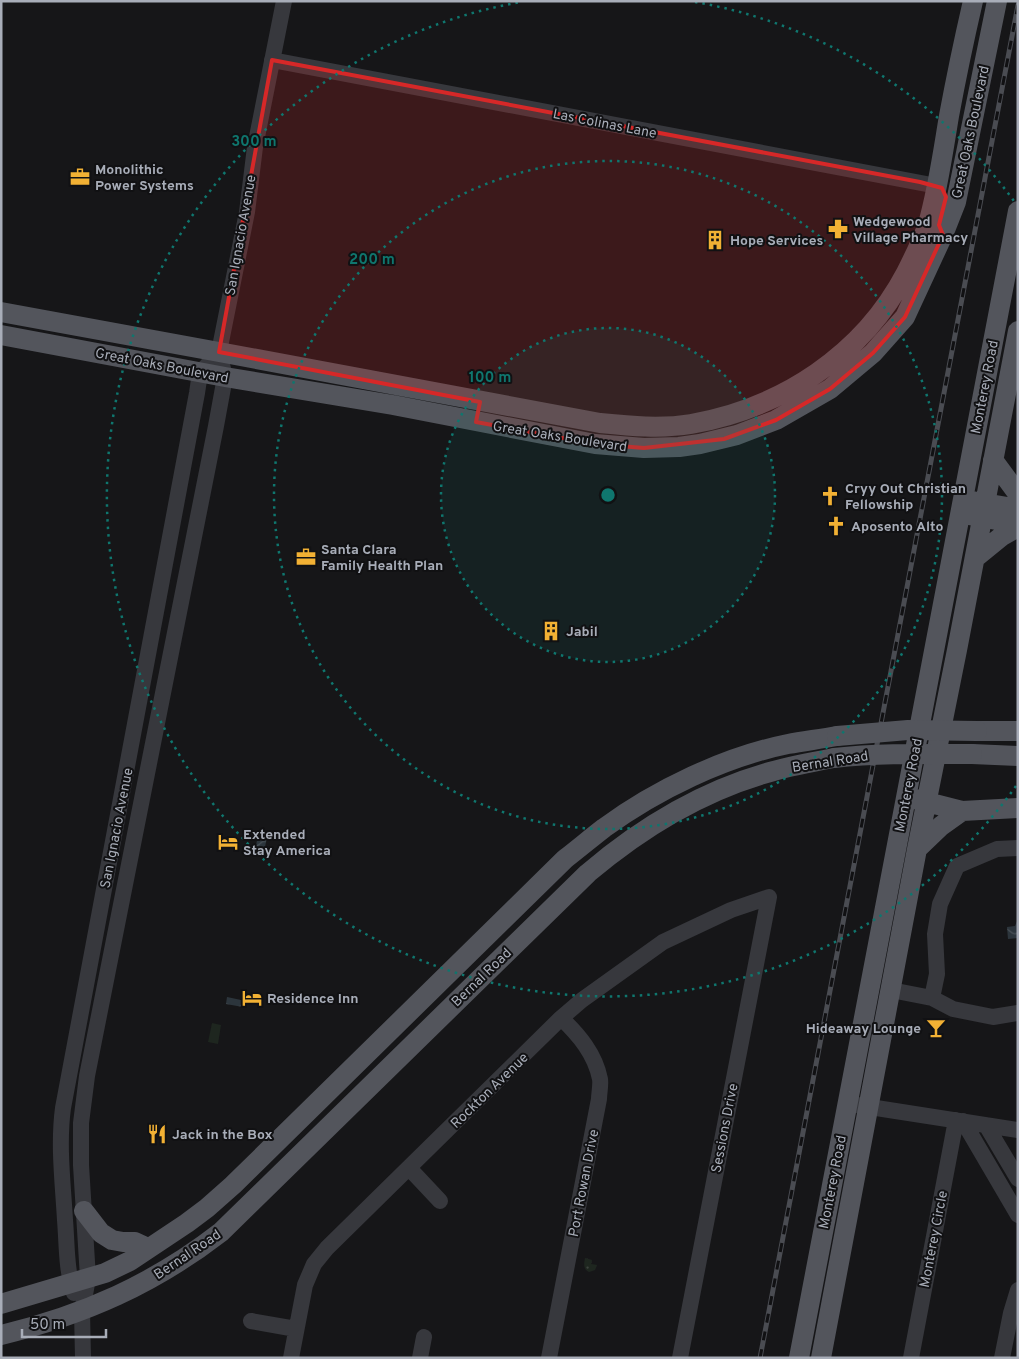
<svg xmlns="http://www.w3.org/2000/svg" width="1019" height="1359" font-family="Overpass,sans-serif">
  <defs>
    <pattern id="grass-dots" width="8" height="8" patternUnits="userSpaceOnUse" patternTransform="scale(1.25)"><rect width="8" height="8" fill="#1e261f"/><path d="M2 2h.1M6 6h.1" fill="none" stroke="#3c433d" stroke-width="1.8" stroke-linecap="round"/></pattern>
    <pattern id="water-waves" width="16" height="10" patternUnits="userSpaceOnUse" patternTransform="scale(1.25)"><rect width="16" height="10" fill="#2c353c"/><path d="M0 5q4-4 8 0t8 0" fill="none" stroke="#485056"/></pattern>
  </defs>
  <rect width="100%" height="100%" fill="#161618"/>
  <path fill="url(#grass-dots)" d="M585,1258L592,1260L591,1264L597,1265L595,1270L589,1272C583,1269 584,1264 585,1258Z"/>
  <path fill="#1e261f" d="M212,1023L221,1025L218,1044L208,1042Z"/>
  <path fill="url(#water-waves)" d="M258,835L267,837L264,852L255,851Z
    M1018,919V938L1008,939L1007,927L1015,926Z
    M242,996L245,997L243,1007L226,1004L227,997L241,1000Z"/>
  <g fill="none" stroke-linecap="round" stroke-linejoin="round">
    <path stroke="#37383d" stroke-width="16" d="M272,60L937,186
      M891,990L932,998L953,1009L993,1017L1018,1013
      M932,998L937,974L935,934L940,904L957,866L997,849L1018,848
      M857,1105L1018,1130
      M963,1121L1018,1215
      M986,1125L1018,1179
      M409,1168L440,1201
      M74,1293C66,1270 67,1244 65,1220C63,1184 58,1145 63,1108L197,393L200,373L219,352
      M251,1321L296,1329
      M83,1358L82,1311L88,1278L81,1165V1123L87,1076L216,426L225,377L219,352L247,212L255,147L284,1
      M291,1358L305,1285L314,1264L327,1248L561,1018L582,1000L663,942L731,910L769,897L680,1358
      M420,1358L424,1337
      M549,1358L599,1099C599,1093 601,1085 600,1079C595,1054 579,1035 561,1018
      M911,1358L956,1120
      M1002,1358L1011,1313L1018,1290"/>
    <path stroke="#53555c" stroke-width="20" d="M1,312L219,352L600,423C630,426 661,429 691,424C782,408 863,355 906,273C914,257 922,241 928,224C938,189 943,152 949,116C956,78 964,40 973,1
      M1,335L225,377L393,405L595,444L644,448L679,447L700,444L737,435L776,420L830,389L873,353L905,317L943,235L956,202L997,1
      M993,460L1018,494
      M972,501L1018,509
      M969,515L1018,524
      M975,558L1002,536L1018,527
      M977,731H1018
      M972,754L1018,756
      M915,799L962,811L1018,808
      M917,849L941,826L962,811
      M84,1211L101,1233L112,1240L123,1242H135L148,1248
      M1,1304L105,1273L130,1261L187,1223L207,1208L233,1185L565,859C578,849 591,838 604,828C656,790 724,757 788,744C804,741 821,739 837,736
      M1,1335C84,1315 154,1284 221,1232L588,873C641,828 702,791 770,772C791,766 812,762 834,758
      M799,1358L1018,211
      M821,1358L917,849L957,650L1018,331"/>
    <defs>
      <path id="rail" d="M760,1358L1018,5"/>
    </defs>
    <use href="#rail" stroke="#4a4c52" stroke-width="5"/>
    <use href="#rail" stroke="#111113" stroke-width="3" stroke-dasharray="9" stroke-linecap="butt"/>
    <path stroke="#53555c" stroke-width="20" d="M837,736L908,730L977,731
      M834,758C880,753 926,754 972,754"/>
  </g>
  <path fill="#d62828" fill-opacity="0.2" stroke="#d62828" stroke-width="4" stroke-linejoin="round" d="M272,60L920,182L942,188L946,197L939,225L943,235L905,317L873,353L830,389L776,420L724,439L644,448L595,444L476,422L480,402L219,352Z"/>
  <circle cx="608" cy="495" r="167" fill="#0f766e" fill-opacity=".12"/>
  <g fill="none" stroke="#0f766e" stroke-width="2.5" stroke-dasharray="2.5 5">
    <circle cx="608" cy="495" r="167"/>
    <circle cx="608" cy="495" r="334"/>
    <path d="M1016 786A501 501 0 1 1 521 2M695 2A501 501 0 0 1 1016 204"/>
  </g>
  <defs>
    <symbol id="office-bare" viewBox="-9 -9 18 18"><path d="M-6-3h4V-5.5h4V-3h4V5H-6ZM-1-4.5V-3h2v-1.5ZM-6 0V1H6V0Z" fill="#f2b134" stroke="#111113" stroke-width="2.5" paint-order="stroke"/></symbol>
    <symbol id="pharmacy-bare" viewBox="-9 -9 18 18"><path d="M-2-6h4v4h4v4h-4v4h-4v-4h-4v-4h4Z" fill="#f2b134" stroke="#111113" stroke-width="2.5" paint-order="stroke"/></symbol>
    <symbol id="building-bare" viewBox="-9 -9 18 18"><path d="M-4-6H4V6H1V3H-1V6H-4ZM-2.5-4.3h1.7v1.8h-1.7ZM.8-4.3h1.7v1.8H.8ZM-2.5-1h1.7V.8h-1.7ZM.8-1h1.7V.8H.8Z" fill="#f2b134" stroke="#111113" stroke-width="2.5" paint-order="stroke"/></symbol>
    <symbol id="church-bare" viewBox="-9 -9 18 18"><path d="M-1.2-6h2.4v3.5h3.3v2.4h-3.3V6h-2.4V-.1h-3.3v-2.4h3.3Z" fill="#f2b134" stroke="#111113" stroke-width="2.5" paint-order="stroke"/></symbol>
    <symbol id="hotel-bare" viewBox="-9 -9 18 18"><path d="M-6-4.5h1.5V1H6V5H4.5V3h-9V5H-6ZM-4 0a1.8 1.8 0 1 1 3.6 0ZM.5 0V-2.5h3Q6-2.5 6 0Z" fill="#f2b134" stroke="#111113" stroke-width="2.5" paint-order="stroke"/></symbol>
    <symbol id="bar-bare" viewBox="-9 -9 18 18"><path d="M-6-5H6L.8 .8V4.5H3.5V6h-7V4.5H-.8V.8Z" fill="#f2b134" stroke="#111113" stroke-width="2.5" paint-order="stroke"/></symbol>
    <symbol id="restaurant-bare" viewBox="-9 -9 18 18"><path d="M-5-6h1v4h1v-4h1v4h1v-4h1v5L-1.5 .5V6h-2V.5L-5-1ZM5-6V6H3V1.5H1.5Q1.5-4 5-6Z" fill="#f2b134" stroke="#111113" stroke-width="2.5" paint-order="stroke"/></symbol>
  </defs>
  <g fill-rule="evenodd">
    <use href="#office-bare" x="66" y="163" width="28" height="28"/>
    <use href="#pharmacy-bare" x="824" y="215" width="28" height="28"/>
    <use href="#building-bare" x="701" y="226" width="28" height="28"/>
    <use href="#church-bare" x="816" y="482" width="28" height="28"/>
    <use href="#church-bare" x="822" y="512" width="28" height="28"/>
    <use href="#office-bare" x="292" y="543" width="28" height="28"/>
    <use href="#building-bare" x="537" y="617" width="28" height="28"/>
    <use href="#hotel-bare" x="214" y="828" width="28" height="28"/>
    <use href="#hotel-bare" x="238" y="984" width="28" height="28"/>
    <use href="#bar-bare" x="922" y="1014" width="28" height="28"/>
    <use href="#restaurant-bare" x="143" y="1120" width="28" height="28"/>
  </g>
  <g text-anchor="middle" stroke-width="4" stroke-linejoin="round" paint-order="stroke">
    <g font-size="14" fill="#a8adb8" stroke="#111113">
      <text transform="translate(605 123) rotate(11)" y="5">Las Colinas Lane</text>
      <text transform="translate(970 132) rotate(-78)" y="5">Great Oaks Boulevard</text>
      <text transform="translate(240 235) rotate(-80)" y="5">San Ignacio Avenue</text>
      <text transform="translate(162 365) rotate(11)" y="5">Great Oaks Boulevard</text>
      <text transform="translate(984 387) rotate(-79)" y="5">Monterey Road</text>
      <text transform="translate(560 436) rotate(9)" y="5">Great Oaks Boulevard</text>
      <text transform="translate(830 761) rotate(-9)" y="5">Bernal Road</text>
      <text transform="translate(908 785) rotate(-79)" y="5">Monterey Road</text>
      <text transform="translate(116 828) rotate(-79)" y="5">San Ignacio Avenue</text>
      <text transform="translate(481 977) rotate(-44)" y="5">Bernal Road</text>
      <text transform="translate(489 1090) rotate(-44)" y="5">Rockton Avenue</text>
      <text transform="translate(724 1128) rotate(-79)" y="5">Sessions Drive</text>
      <text transform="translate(832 1182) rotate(-79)" y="5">Monterey Road</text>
      <text transform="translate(583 1183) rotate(-79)" y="5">Port Rowan Drive</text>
      <text transform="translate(933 1239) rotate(-79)" y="5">Monterey Circle</text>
      <text transform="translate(187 1254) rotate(-34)" y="5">Bernal Road</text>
    </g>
    <g font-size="14" font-weight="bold" fill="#a8adb8" stroke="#111113" text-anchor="start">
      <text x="95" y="174">Monolithic<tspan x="95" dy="16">Power Systems</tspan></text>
      <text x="853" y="226">Wedgewood<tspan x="853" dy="16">Village Pharmacy</tspan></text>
      <text x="730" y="245">Hope Services</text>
      <text x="845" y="493">Cryy Out Christian<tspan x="845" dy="16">Fellowship</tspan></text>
      <text x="851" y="531">Aposento Alto</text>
      <text x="321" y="554">Santa Clara<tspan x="321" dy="16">Family Health Plan</tspan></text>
      <text x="566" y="636">Jabil</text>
      <text x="243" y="839">Extended<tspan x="243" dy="16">Stay America</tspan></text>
      <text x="267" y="1003">Residence Inn</text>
      <text x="921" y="1033" text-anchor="end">Hideaway Lounge</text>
      <text x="172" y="1139">Jack in the Box</text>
    </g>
  </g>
  <circle cx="608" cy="495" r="8" fill="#0f766e" stroke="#111113" stroke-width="2.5"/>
  <g font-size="15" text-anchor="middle" font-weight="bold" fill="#0f766e" stroke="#111113" stroke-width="4" stroke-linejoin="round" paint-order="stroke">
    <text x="254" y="146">300 m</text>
    <text x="372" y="264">200 m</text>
    <text x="490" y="382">100 m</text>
  </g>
  <rect width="1019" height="1359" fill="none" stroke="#a8adb8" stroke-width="5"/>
  <path d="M22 1329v8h84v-8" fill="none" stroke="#a8adb8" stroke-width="2.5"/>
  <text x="30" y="1329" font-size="15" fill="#a8adb8" stroke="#111113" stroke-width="4" paint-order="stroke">50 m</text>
</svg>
